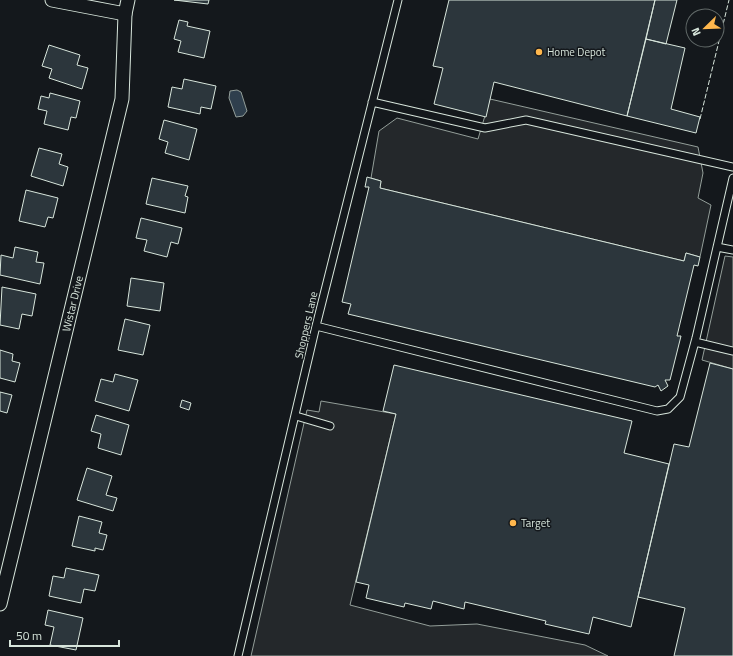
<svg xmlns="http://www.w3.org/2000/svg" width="733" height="656" font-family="'Titillium Web',sans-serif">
  <rect width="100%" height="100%" fill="#14181c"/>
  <path fill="#24282b" stroke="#939e99" d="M490,99L698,147L703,173L698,198L711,205L700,257L686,253L684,261L380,188L381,181L371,178L379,131L397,118L478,139Z
    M725,256L733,257V369L702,360Z
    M321,401L396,414L350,605L430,626L477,624L585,645L608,656H251L307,410L319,412Z"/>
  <path fill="#2f3f4d" stroke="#939e99" d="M237,90L241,92L247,111L243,116L236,117L229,98L230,91Z"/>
  <path fill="#2c363c" stroke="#d8e6dc" d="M174,0H209L208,4Z
    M449,0H655L627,116L494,82L486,117L434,104L443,68L433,66Z
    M655,0H677L666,44L646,39Z
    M179,20L188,22L187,26L210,31L204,58L178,52L181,41L174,39Z
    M646,39L685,48L671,109L700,117L696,133L627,116Z
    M49,45L80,55L77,65L88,68L82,89L49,78L52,69L42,66Z
    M184,79L216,86L211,109L201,107L200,114L168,107L172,87L182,89Z
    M50,93L80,101L76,118L71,117L68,130L44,124L47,111L38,109L41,96L49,98Z
    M164,120L197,129L189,160L165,153L168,142L159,139Z
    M39,148L62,154L59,164L68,167L63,186L31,176Z
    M367,177L381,181L380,188L684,261L686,253L700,257L698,266L694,265L677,336H681L670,380H665L668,386L661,391L658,385L655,387L348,314L351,304L342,302L369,187H365Z
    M152,178L188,186L185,196L188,197L185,213L146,204Z
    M26,190L58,198L53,218L48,217L45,227L19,221Z
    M141,218L182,228L178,244L171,242L167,257L144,251L147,240L136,238Z
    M15,247L38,252L36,262L44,263L40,284L0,275L1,255L13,258Z
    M131,278L164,283L160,311L127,306Z
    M2,287L36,294L32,316L22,314L19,329L0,325Z
    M125,319L150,325L143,355L118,350Z
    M0,350L13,354L12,361L20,363L15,382L0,378Z
    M710,363L733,369V656H674L685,608L638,597L674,444L689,447Z
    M394,365L632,421L624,453L669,464L631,627L593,617L589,634L545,624L546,621L465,602L464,609L433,601L431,609L405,603L404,607L366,598L369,585L356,582L396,414L383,411Z
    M115,374L138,380L129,411L95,401L101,379L113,382Z
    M0,392L12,395L7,413L0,411Z
    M182,400L191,403L189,410L180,407Z
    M96,415L129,425L121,455L98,448L101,434L91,431Z
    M87,468L112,476L106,495L117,498L113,511L77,500Z
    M79,516L102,522L99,533L107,535L103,550L95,548V551L72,546Z
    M66,568L99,575L95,591L84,589L81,603L49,596L53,576L64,578Z
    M48,610L83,618L76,650L50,645L54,627L45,625Z"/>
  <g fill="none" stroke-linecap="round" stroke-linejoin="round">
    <defs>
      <path id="lane" d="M372,102L485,128L526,120L733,167
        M717,247L733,250
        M316,326L657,411L668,409L680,397L696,338L733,178
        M695,342L733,351
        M296,416L330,426
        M238,656L316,326L398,0"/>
      <g id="street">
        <path d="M52,0L125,14"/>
        <path id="s1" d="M0,604L122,99L125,14L128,0"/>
      </g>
    </defs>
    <use href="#lane" stroke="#d8e6dc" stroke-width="9"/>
    <use href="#street" stroke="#d8e6dc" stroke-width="15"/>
    <use href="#lane" stroke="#14181c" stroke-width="7"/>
    <use href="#street" stroke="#14181c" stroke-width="13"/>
    <path stroke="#d8e6dc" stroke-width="1" stroke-dasharray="5 2" stroke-linecap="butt" d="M700,119L729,0"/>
  </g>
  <g fill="#ffb74d" stroke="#14181c" stroke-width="1.5">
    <circle cx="539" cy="52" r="4"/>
    <circle cx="513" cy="523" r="4"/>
  </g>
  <g text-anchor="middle" stroke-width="3" stroke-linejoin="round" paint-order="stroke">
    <g font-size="11" fill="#d8e6dc" stroke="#14181c" text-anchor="start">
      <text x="547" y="56">Home Depot</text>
      <text x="521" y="527">Target</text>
    </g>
    <g font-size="11" fill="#d8e6dc" stroke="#14181c">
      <text dy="4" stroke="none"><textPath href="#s1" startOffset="309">Wistar Drive</textPath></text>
      <text transform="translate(306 325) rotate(-77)" y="4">Shoppers Lane</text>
    </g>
  </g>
  <g transform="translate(705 28) rotate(247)"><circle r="19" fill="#14181c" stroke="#626a69"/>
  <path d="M0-3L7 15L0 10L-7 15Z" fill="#ffb74d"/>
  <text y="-6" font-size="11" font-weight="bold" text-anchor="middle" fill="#d8e6dc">N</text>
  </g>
  <path d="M10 640v6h109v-6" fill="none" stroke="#d8e6dc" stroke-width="2"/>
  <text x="16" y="640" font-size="12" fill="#d8e6dc" stroke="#14181c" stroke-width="3" paint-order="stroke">50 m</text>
</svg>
